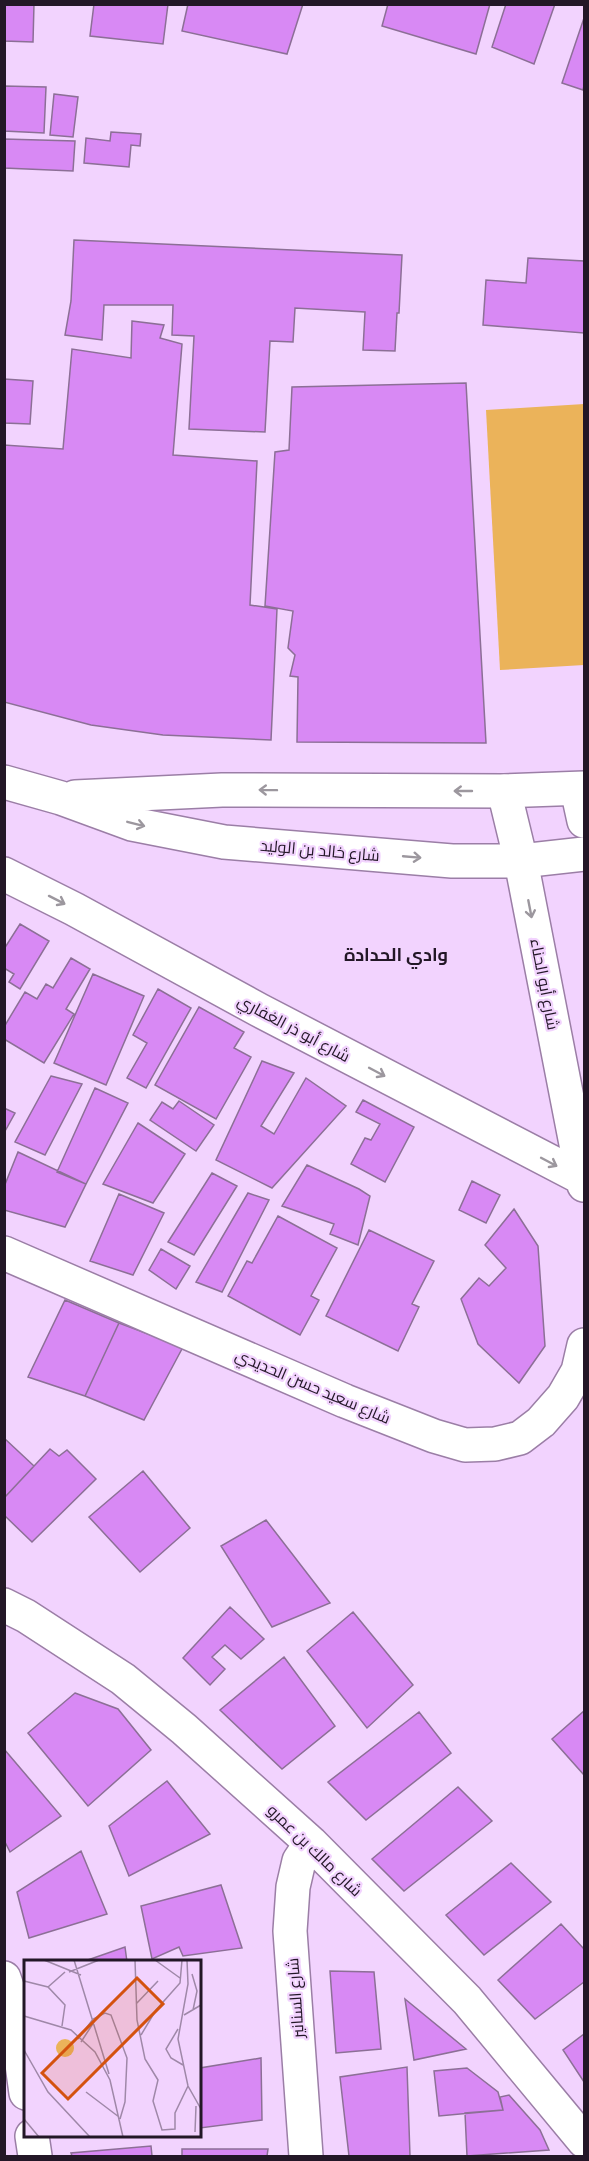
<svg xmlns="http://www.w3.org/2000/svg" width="589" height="2161" font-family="'Fira Sans Condensed',Cairo,sans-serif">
  <rect width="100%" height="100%" fill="#f2d3fe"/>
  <path fill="#ebb35a" d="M584,404V665L500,670L486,410Z"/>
  <path fill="#d889f4" stroke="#8c6f96" stroke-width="1.5" d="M4,4H34L33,42L4,41Z
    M94,4H168L163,44L90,36Z
    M188,4H303L287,54L182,31Z
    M388,4H490L476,54L382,26Z
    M506,4H555L534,64L492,47Z
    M584,18V86L583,90L562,83Z
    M4,86L46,87L44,133L4,131Z
    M54,94L78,97L73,137L50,135Z
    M111,132L141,134L140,146L131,145L129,167L84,163L86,138L110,141Z
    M4,139L75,141L73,171L4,168Z
    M74,240L402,255L399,313H397L395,351L363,350L365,312L295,308L293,342L270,341L265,432L189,429L194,336L172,335L173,305H104L102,340L65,335L71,301Z
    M528,258L584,261V333L483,325L486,280L526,283Z
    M132,321L164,325L160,338L182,344L173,455L257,461L250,605L277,609L271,740L163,735L91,725L4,702V445L63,449L72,349L131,358Z
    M4,379L33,381L30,424L4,423Z
    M466,383L486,743L297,742L298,677L290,676L295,655L288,648L293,611L265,606L275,452L289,450L292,387Z
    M20,924L49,941L20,989L9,982L14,974L4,968V949Z
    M71,958L90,969L66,1009L74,1014L44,1063L4,1039V1027L25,992L37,999L46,984L53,988Z
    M93,974L144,996L106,1085L54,1063Z
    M158,989L191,1008L146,1088L127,1078L147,1043L133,1035Z
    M199,1007L244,1032L234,1048L251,1057L216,1119L155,1085Z
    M262,1061L294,1073L261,1126L274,1134L306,1078L346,1106L272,1188L216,1160Z
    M51,1076L82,1084L45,1155L15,1142Z
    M95,1088L128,1103L86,1184L57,1172Z
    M363,1100L414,1127L385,1182L351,1164L365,1138L371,1140L380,1124L356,1112Z
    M179,1101L214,1125L196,1151L150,1120L162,1102L173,1109Z
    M4,1108L15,1113L4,1133Z
    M138,1123L185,1154L153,1203L103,1184Z
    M18,1152L86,1184L65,1227L4,1210V1187Z
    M307,1165L359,1189L370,1196L358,1245L330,1234L334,1224L282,1206Z
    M212,1173L237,1186L194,1255L168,1242Z
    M472,1181L500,1195L486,1223L459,1210Z
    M248,1193L269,1200L222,1292L196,1282Z
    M119,1194L164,1213L133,1275L90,1261Z
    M514,1209L538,1246L545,1346L519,1383L478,1344L461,1299L479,1278L489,1286L506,1268L485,1245Z
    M278,1216L337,1248L311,1296L319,1300L300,1335L228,1296L247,1261L252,1263Z
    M369,1230L434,1261L412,1304L419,1307L398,1351L326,1316Z
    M161,1249L190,1266L176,1289L149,1270Z
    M65,1300L119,1323L85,1396L28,1377Z
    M119,1323L183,1347L144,1420L85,1396Z
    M4,1438L34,1466L4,1498Z
    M50,1449L59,1456L67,1450L96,1479L32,1542L4,1515V1498Z
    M143,1471L190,1528L140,1572L89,1517Z
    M266,1520L330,1603L272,1627L221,1546Z
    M230,1607L264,1639L241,1659L225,1645L212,1657L225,1669L210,1685L183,1658Z
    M353,1612L413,1685L367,1728L307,1651Z
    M284,1657L335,1726L282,1769L220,1710Z
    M75,1693L118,1709L151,1750L88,1806L28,1733Z
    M584,1711V1775L552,1739Z
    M419,1712L451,1753L366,1820L328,1782Z
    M4,1749L61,1816L10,1852L4,1840Z
    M167,1781L210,1834L129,1876L109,1826Z
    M458,1787L492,1821L404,1891L372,1859Z
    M81,1851L107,1914L29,1938L17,1892Z
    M511,1863L551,1902L484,1955L446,1915Z
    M221,1885L242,1948L183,1956L179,1947L152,1959L141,1906Z
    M561,1924L584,1949V1982L535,2019L498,1980Z
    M125,1947L127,1962H82Z
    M330,1971L374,1972L381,2049L336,2053Z
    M405,1999L466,2049L414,2060Z
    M584,2034V2082L563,2050Z
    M261,2058L262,2120L200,2128V2068Z
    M407,2067L410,2156H349L340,2077Z
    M467,2068L498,2092L503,2110L439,2116L434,2071Z
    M509,2095L540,2130L549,2150L467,2156L465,2113L503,2110L500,2097Z
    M151,2146L152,2156H72L71,2153Z
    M182,2149H268L267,2156H182Z"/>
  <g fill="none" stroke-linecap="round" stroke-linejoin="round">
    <defs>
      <path id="minor" d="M577,789L584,821
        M504,791L521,861L584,1185
        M4,874L74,909L259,1010L584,1179
        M4,1253L345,1401L434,1436L465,1445L495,1444L520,1438L541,1422L563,1397L578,1371L584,1345
        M4,1605L26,1616L123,1679L184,1729L311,1843L467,2000L584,2141
        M4,1978L14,2007L26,2093
        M32,2136L35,2156
        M306,2156L290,1931L293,1887L299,1861L311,1843"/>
      <path id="major" d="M4,782L61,798L132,824L224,842L452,861H521L584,854
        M75,797L222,790L504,791L584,788"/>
    </defs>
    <use href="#minor" stroke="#9b7ea6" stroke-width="36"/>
    <use href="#major" stroke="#9b7ea6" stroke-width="36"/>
    <use href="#minor" stroke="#fff" stroke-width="33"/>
    <use href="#major" stroke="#fff" stroke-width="33"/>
  </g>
  <defs><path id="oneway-shaft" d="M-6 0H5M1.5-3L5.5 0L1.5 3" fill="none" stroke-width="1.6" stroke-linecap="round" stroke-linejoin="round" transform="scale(1.5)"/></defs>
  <g stroke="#9c979e">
    <use href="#oneway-shaft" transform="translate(268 790) rotate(-179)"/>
    <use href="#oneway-shaft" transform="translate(463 791) rotate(180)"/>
    <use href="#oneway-shaft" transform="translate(136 824) rotate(14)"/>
    <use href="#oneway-shaft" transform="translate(412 857) rotate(5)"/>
    <use href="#oneway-shaft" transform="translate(57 900) rotate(27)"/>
    <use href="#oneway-shaft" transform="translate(530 909) rotate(79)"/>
    <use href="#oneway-shaft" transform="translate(377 1072) rotate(28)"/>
    <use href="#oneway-shaft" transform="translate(549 1162) rotate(28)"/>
  </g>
  <g text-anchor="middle" stroke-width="4.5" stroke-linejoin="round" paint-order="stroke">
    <g font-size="16" fill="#231727" stroke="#f2d3fe">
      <text transform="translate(320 850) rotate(5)" y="6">شارع خالد بن الوليد</text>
      <text transform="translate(545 984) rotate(79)" y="6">شارع أبو الحناء</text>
      <text transform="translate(294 1028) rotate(28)" y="6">شارع أبو ذر الغفاري</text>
      <text transform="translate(313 1386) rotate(23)" y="6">شارع سعيد حسن الحديدي</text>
      <text transform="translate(315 1850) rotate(44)" y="6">شارع مالك بن عمرو</text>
      <text transform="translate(295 1998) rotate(-94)" y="6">شارع السنانير</text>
    </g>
    <g font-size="18" font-weight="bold" fill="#231727" stroke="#f2d3fe">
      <text x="396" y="961">وادي الحدادة</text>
    </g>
  </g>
  <g transform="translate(24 1960)">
    <rect width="177" height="177" fill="#f2d3fe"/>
    <path d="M32 88a9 9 0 1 1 18 0a9 9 0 1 1-18 0Z" fill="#ebb35a"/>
    <path fill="none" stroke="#9f88a8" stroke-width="1.5" d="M20,0L57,15M50,0L85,114M111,0L113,60L121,99L134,120L129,141L138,170L151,169V153L164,126M131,0L156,18M163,0L164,24L154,79L164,126L177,149M45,12L75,0M168,14L173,31L169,50M0,21L24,27L41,45L38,66M24,27L41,12M112,44L134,21M160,55L177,45M0,56L47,70L71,92L86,120L99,177M154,69L142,89L147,98L159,105M117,75L132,50L156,23L158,0M54,79L69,59L81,53L87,55L103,98L101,142L96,159M57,82L70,62M0,90L24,132L66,177M62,132L95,157M0,159L15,177M171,172L172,146"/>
    <path fill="#d4520f" fill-opacity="0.15" stroke="#d4520f" stroke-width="3" d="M113,18L139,44L44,139L18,113Z"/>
    <rect width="177" height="177" fill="none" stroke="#231727" stroke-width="3"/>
  </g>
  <rect width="589" height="2161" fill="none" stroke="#231727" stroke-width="12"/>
</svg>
